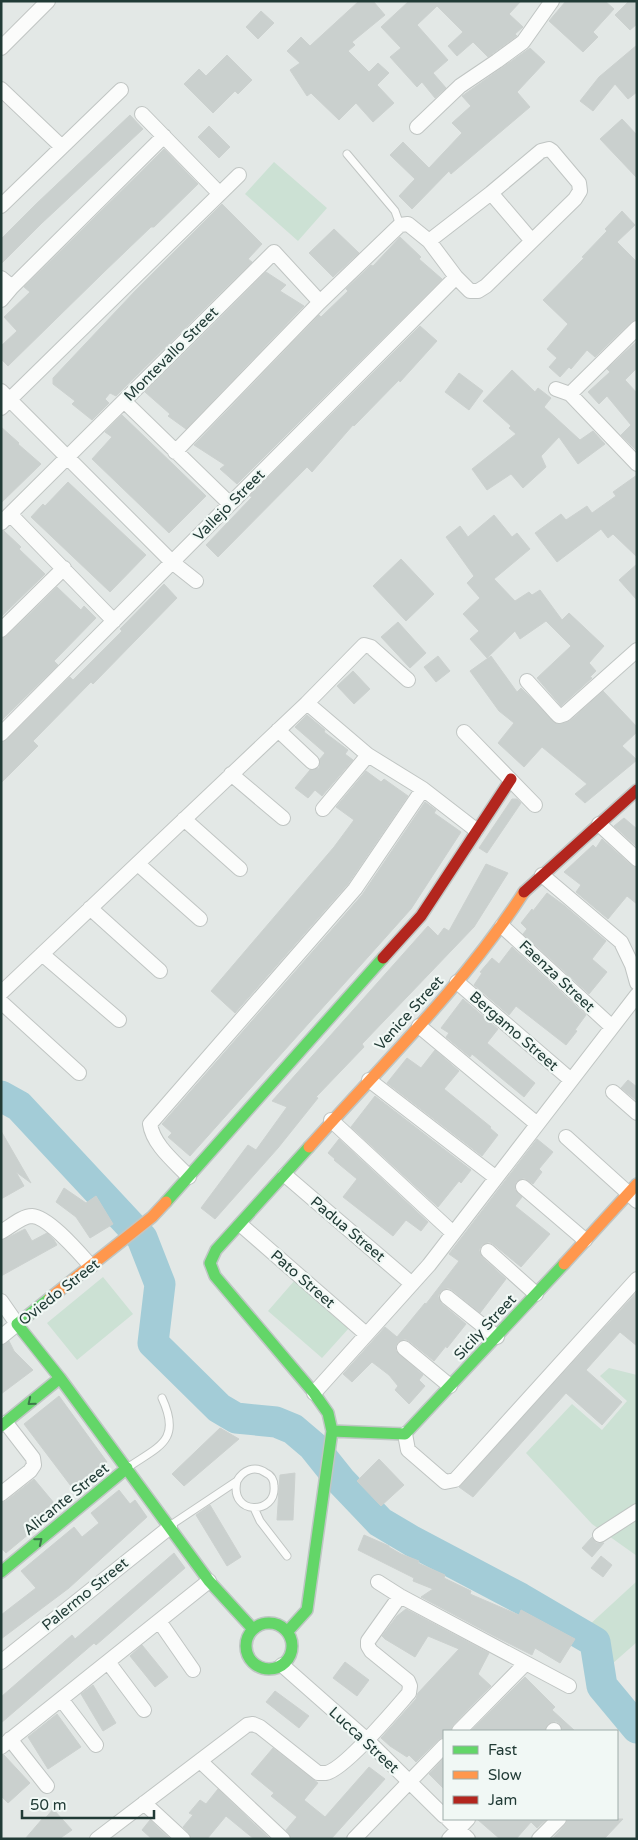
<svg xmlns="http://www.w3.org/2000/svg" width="638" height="1840" font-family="'Varela Round',sans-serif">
  <rect width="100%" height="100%" fill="#e3e8e6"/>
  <path fill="#cce1d4" d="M274,162L327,208L298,241L245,194Z
    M103,1277L133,1314L77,1360L47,1323Z
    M295,1280L349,1328L322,1358L268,1311Z
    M609,1368L637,1375V1556L592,1524L526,1453L572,1404L602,1430L627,1401L600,1376Z
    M637,1581V1642L612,1664L588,1626Z"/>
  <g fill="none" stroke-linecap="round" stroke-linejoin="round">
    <path stroke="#a3ccd7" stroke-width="31" d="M1,1096L19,1106L142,1238L160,1284L153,1343L219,1408L236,1418L276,1422L293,1429L313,1446L341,1481L380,1522L412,1541L520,1598L595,1642L602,1686L637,1728"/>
  </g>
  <path fill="#cad0ce" stroke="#ccd1cf" d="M359,1H373L385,15L352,42L355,45L348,51L369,72L378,63L389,73L377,85L394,103L373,122L356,103L339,120L311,93L307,96L290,70L300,63L287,51L301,37L310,46Z
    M409,1H521L509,14L523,27L515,34L517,36L488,57L473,42L457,56L448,46L463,32L437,6L417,25L448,60L433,73L446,88L435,98L422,82L417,87L390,57L401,48L381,27Z
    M566,1H605L614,9L593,32L598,37L583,52L549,21Z
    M629,1H637V24L630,30L615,15Z
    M261,11L274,23L258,39L246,27Z
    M637,45V92L628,99L615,84L593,111L580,101L599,77Z
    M530,48L545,62L517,92L530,107L451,174L449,171L412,209L399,196L415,179L390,155L403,142L429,168L462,133L452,123L471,106L462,96Z
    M227,55L252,80L238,94L235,91L213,113L184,84L199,69L206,76Z
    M130,115L143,129L42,223L1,264V239L35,205Z
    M622,119L637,135V178L600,139Z
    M209,126L230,147L219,158L198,137Z
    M164,149L198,184L154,227H151L103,273L8,366L1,359V346L17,331L4,317L30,292L24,287Z
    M222,204L262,244L248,259L252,262L116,396L110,393L105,399L109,403L92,420L72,404L75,401L53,384V378L136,290Z
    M622,211L635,225L617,242L637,262V319L631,322L595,357L587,350L571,369L569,367L560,377L549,367L557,358L547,349L568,324L543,300L584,258L582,257L607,231L605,229Z
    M334,229L359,253L333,277L309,253Z
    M400,237L421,257L419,259L442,279L237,484L220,469L225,465L194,445L319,315L321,317L348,291L346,289L371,265L373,266Z
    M266,272L286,285L280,291L304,306L186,429L168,416L170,414L145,392Z
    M420,326L437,341L400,382L399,380L354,426L353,425L312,472L307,467L218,557L206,545L252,497L250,496Z
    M637,341V368L625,380L637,393V451L621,435L631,425L607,396L599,404L588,392L610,372L607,369Z
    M512,370L535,392L538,388L551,398L544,407L580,440L593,431L605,444L578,464L559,437L541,456L546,467L523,488L511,474L487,490L472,469L516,434L509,428L511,426L483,401Z
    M459,373L483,391L469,410L445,392Z
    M122,415L206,496L169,533L92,459L112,437L105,432Z
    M1,427L19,443L18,444L41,464L1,503Z
    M637,475V557L613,534L608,538L601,529L557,562L535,533L561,514L566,520L587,506L592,513L616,496L613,492Z
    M68,482L146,555L110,592L31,517L43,504L45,506Z
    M494,515L512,537L517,533L530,549L494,579L515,601L529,592L532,595L540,590L562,620L569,613L604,646L589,663L596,671L590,677L592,678L561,706L537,678L571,646L546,621L520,639L515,631L487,658L470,639L479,631L463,614L480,598L467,583L474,576L446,537L460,526L468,537Z
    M4,531L21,547L19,549L45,574L1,617V532Z
    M401,559L434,594L406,621L373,586Z
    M637,564V600L619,580Z
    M164,584L177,598L93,684L91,682L33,741L38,746L1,783V743L7,740L70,677L73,680L122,631L120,629Z
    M57,587L81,610L84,606L96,618L54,661L58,665L1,721V639L7,636Z
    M398,622L426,653L410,668L381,637Z
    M438,656L450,671L436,682L424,667Z
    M491,656L517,692L521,688L557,724L570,721L603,691L637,727V732L622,746L637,760L585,803L575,794L587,784L542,747L524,767L498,743L514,723L499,711L470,671Z
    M353,671L370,689L354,704L337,686Z
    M307,715L325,730L324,732L348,750L345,754L353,760L322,796L315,790L308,798L295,788L310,770L319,768L320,759L325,753L295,727Z
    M366,771L381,782L384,779L408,796L348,884L235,1013L211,991L334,847L354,820L336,807Z
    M512,799H517L521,803L487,853L479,848Z
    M425,802L436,810L434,813L461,832L411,909L190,1156L168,1137L172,1133L162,1124L362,895Z
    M624,818L637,829V847L614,826Z
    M602,839L631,865L637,868V904L627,896L608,919L576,892L581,885L564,872L593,845L596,848Z
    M486,864L508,873L474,927L362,1044L364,1047L316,1097L318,1098L278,1148L215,1219L201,1208L248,1145L256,1150L287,1107L272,1101L428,926L438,936L444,928L449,931Z
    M547,893L565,906L606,941L592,959L607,972L589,994L523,934L527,929L521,923L532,909L533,911Z
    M512,947L586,1015L575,1030L577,1031L566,1045L516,1006L509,1015L474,985L482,973L480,972L492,958L499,964Z
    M463,999L498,1029L487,1043L535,1083L524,1097L472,1054L470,1057L446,1037L449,1033L441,1028Z
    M435,1050L459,1071L444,1089L491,1127L490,1128L498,1135L482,1156L387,1083L407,1058L421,1068Z
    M628,1080L637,1087V1101L621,1088Z
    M375,1096L471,1170L461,1183L459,1181L438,1207L351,1127Z
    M1,1131L31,1183L16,1172L24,1186L1,1199Z
    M339,1139L428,1222L421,1231L406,1220L393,1236L343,1197L357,1179L334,1160L335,1159L328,1153Z
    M537,1139L553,1152L539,1169L542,1172L533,1184L524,1178L516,1182L515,1190L522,1197L515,1206L550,1234L521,1267L493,1244L489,1242L482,1245L479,1250L482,1257L506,1279L480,1313L452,1290L448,1288L441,1291L438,1296L441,1303L466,1324L447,1348L446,1346L434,1361L409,1341L405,1339L398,1342L396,1346V1351L423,1375L419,1380L425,1386L409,1404L395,1390L398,1386L389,1375L372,1362L352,1382L343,1374L385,1327L397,1337L425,1303L426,1304L459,1261L449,1254Z
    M64,1188L86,1203L96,1196L113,1224L90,1238L76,1217L56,1202Z
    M25,1229L32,1241L47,1233L54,1240L57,1245L1,1276V1241Z
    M637,1292V1346L620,1332L586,1370L622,1402L602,1425L566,1393L473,1497L459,1487Z
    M9,1341L14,1351L33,1370L1,1394V1346Z
    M59,1396L107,1462L100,1467L104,1472L77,1494L24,1424Z
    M220,1428L239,1439L184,1486L172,1474Z
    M379,1459L404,1485L381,1506L357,1481Z
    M295,1473L293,1520H277L280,1475Z
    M34,1479L59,1509L6,1553L1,1548V1503L6,1501Z
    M119,1490L130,1504L135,1500L147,1517L69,1588L1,1639V1615L36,1588L21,1571L74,1527L82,1537L99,1523L91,1513Z
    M210,1505L241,1557L227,1566L196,1515Z
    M364,1535L389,1546V1547L401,1554L419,1561L418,1563L445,1575L444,1578L471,1591L470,1594L519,1615L521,1610L575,1639L560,1663L535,1648L532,1655L496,1637L421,1597L433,1589L413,1581L414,1578L358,1550Z
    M592,1537L596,1543H604L592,1557L582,1548Z
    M174,1553L185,1568L96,1645L94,1643L1,1723V1697L72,1635L75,1639Z
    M601,1556L612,1565L603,1577L591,1568Z
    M406,1609L489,1653L478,1674L491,1686L453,1725L450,1731H444V1737L438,1740L416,1762L409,1755L407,1757L390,1746L381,1738L416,1699L418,1693L459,1649L428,1636L415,1657L385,1639L382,1636L397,1616Z
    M142,1645L168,1677L155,1687L130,1656Z
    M345,1662L369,1680L357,1696L333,1678Z
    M525,1677L555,1707L552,1710L575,1731H563L560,1724L556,1721L548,1724L544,1731H471Z
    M93,1685L116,1723L103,1731L81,1694Z
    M275,1691L309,1716L299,1728L266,1702Z
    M57,1714L81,1747L48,1769L28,1737Z
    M273,1748L318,1783L304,1800L325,1817L369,1767L385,1779L331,1839H292L286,1830L297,1817L271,1796L274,1793L251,1774Z
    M4,1755L30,1783L8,1803L1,1796V1756Z
    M444,1758V1789L429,1774Z
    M218,1789L270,1839H254L226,1816L207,1839H192L189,1833L183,1827L193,1815L189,1813L200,1800L206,1804Z
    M53,1809L72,1830L59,1839H25L43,1818L44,1820Z
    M477,1819H547L537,1828L531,1822L516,1839H500Z
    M568,1819H623L604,1839H552L565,1825Z
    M150,1820L170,1839H152L142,1830Z"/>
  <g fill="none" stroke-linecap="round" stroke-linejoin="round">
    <defs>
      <path id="lane" d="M347,154L395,211L400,225
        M127,1468C159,1446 182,1441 162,1398
        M254,1508L260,1521L287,1556
        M171,1525L237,1481C243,1470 255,1465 266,1473C271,1475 274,1480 274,1486C277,1515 229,1516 237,1481"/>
      <path id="street" d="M1,48L48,1
        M1,89L62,147
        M142,114L219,193
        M417,127L460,86L497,61L523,42L552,1
        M491,193L532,241
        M1,206L121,90
        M1,278L12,287L164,136
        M1,300L12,287
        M556,389L570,394L637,464
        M1,391L172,562L196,581
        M570,394L637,328
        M124,401L230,504
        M1,408L239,175
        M175,452L320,302L400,225L408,224L429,241L456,277L470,291H478L486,286L575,199L580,191L579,183L552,151L549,149L541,151L491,193L429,241
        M10,514L114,621
        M1,523L274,252L320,302
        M1,630L64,568
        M527,681L556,713L559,716L565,714L637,650
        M307,703L364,645L371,647L408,680
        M278,730L312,762
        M464,732L535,805
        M1,734L456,277
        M231,774L283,818
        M323,809L368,755
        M184,819L240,869
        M599,824L637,859
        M138,864L200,919
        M542,875L621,942L632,965L637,983
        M90,908L160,971
        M502,926L611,1026
        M42,954L119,1020
        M457,982L571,1080
        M1,993L307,703L368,755L423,789L476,830
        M1,1002L79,1073
        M419,1026L537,1124
        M369,1080L495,1177
        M613,1092L637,1113
        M331,1120L453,1233
        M566,1137L637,1201
        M285,1175L412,1284
        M189,1177C175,1162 153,1145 150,1124L355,889L423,789
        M523,1187L585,1240
        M241,1225L366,1334
        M1,1232C10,1227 22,1216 32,1216C49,1217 80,1254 91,1266
        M488,1251L536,1294
        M447,1297L497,1337
        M1,1301L17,1324L1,1337
        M404,1348L450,1386
        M314,1393L429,1265L637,995
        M405,1434L408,1450L445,1482L455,1480L637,1279
        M1,1494L30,1471L34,1465L33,1458L6,1423
        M600,1535L637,1511
        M378,1582L400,1596L569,1686
        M159,1621L193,1670
        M1,1662L170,1527
        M108,1662L144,1710
        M282,1665L367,1740L444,1816
        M61,1699L96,1745
        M459,1731L525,1664
        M553,1731L554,1730
        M10,1739L47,1786
        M1,1747L209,1581
        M200,1761L283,1839
        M144,1803L183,1839
        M448,1819L468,1839
        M97,1839L247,1725L253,1724L260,1727L318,1773C321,1773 324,1773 326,1773C345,1769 395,1709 409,1693L410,1686L408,1681L371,1651L368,1646V1641L400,1596
        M354,1839L444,1746
        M449,1839L468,1819
        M539,1839L559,1819"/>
      <path id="fast" d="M166,1202L383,958
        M50,1298L17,1324L60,1378L209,1581L253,1629
        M1,1426L60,1378
        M332,1431L405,1434L564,1264
        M1,1572L127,1468
        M246 1646a23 23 0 1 1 46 0a23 23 0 1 1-46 0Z
        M288,1631L307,1610L332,1431L328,1413L314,1393L215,1276L210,1263L216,1250L309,1147"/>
      <path id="slow" d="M309,1147C382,1065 464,985 524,892
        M564,1264L637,1184
        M50,1298L152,1217L166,1202"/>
      <path id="jam" d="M524,892L637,790
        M383,958L421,916L511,779"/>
    </defs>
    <use href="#lane" stroke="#c0c5c3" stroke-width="9"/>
    <use href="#street" stroke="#c0c5c3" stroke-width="16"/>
    <use href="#fast" stroke="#bfc6c4" stroke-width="14"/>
    <use href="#slow" stroke="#bfc6c4" stroke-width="14"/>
    <use href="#jam" stroke="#bfc6c4" stroke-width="14"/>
    <use href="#lane" stroke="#fbfcfb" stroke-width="7"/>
    <use href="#street" stroke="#fbfcfb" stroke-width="14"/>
    <use href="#fast" stroke="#63d668" stroke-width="11"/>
    <use href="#slow" stroke="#ff974d" stroke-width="11"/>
    <use href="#jam" stroke="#b3261e" stroke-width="11"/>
  </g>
  <defs><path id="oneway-chevron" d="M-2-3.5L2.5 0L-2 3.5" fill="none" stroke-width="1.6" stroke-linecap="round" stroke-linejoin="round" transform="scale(1.25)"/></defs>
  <g stroke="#3b794a">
    <use href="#oneway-chevron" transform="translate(31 1402) rotate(141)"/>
    <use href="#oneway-chevron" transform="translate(39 1541) rotate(-39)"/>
  </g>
  <g text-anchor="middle" stroke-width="4.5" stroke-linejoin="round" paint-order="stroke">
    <g font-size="15" fill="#213b36" stroke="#f1f8f5">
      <text transform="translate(171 354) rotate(-45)" y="5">Montevallo Street</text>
      <text transform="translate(229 505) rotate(-45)" y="5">Vallejo Street</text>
      <text transform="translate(557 976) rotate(43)" y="5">Faenza Street</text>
      <text transform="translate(409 1013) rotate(-48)" y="5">Venice Street</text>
      <text transform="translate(514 1031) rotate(41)" y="5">Bergamo Street</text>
      <text transform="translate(348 1229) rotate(40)" y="5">Padua Street</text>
      <text transform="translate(303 1279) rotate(41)" y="5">Pato Street</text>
      <text transform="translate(59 1292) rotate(-38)" y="5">Oviedo Street</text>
      <text transform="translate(485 1327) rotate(-47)" y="5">Sicily Street</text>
      <text transform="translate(66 1499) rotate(-39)" y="5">Alicante Street</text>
      <text transform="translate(85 1594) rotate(-39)" y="5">Palermo Street</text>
      <text transform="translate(364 1740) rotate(43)" y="5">Lucca Street</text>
    </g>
  </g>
  <rect width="638" height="1840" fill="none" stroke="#213b36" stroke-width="5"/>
  <rect x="443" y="1730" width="175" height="90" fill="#f1f8f5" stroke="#9eaca9"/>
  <rect x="453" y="1746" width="25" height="8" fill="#63d668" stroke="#9eaca9"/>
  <text x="488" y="1755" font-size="15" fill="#213b36">Fast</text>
  <rect x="453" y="1771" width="25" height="8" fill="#ff974d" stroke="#9eaca9"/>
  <text x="488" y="1780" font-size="15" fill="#213b36">Slow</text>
  <rect x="453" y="1796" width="25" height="8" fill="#b3261e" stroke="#9eaca9"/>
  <text x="488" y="1805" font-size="15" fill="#213b36">Jam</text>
  <path d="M22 1810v8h132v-8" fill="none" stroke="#213b36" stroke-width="2.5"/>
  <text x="30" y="1810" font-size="15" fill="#213b36" stroke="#f1f8f5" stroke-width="4" paint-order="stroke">50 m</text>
</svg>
